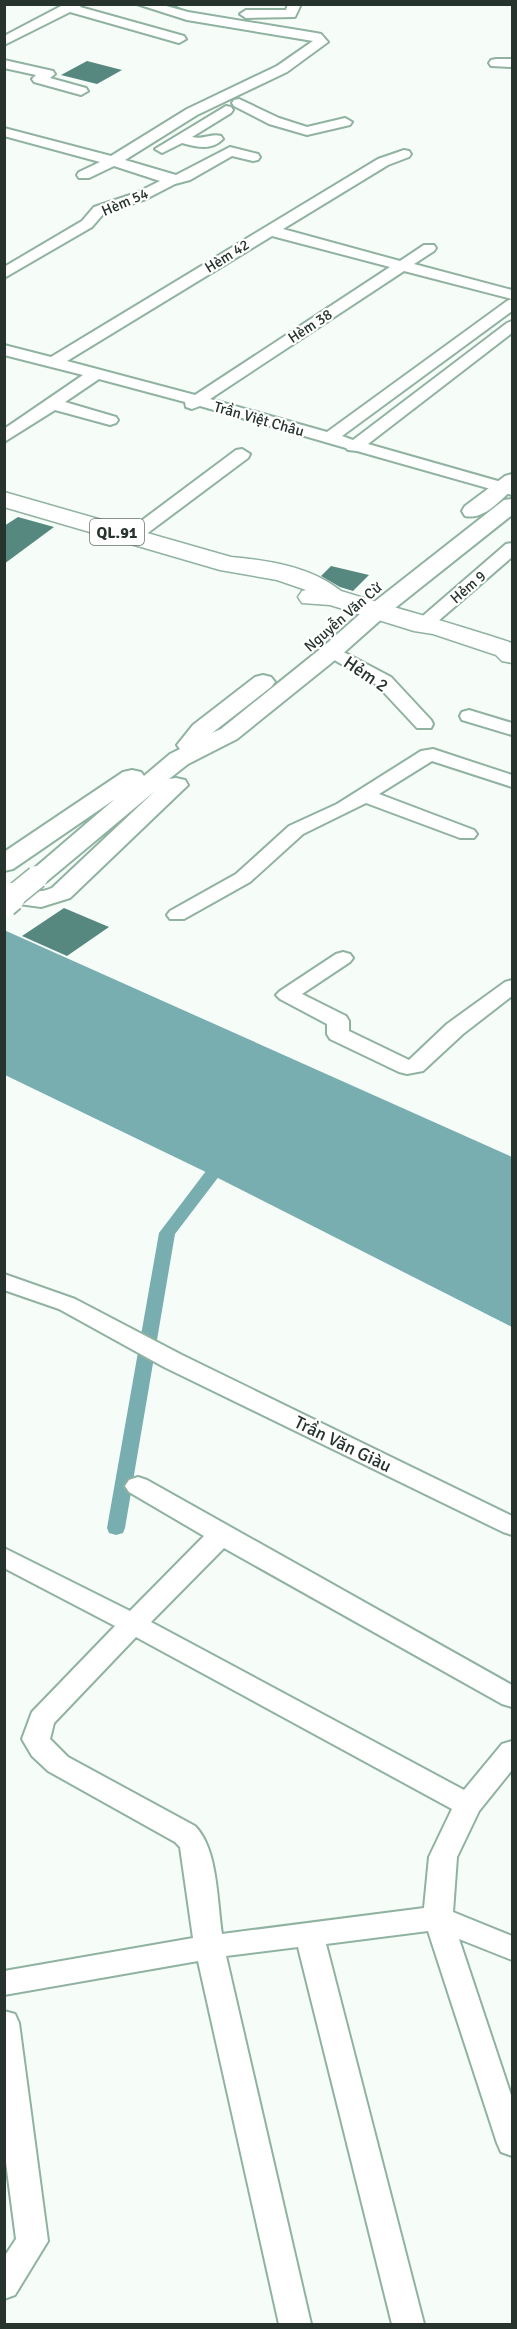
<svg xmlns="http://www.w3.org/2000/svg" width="517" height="2329" font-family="Signika,sans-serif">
  <rect width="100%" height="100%" fill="#f6fdf9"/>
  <path fill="#79aeb1" d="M4,930L512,1157V1327L212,1175L5,1075Z"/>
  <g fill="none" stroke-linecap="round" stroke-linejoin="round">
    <path stroke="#79aeb1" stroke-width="3" d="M169,4L186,12"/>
    <path fill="#79aeb1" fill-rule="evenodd" d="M212,1170L218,1171L220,1175L175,1234L125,1528L123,1533L116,1535L109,1533L107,1528L159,1233L206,1171Z"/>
  </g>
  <path fill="#56887f" d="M87,61L122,70L97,84L61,75Z
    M18,517L54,527L4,564V526Z
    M331,566L369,575L353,591L340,587L321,576Z
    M64,908L109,927L67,956L22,936Z"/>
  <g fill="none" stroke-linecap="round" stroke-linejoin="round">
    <defs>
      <path id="minor" d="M65,4H82L80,7L184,36L186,39L179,43L70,12L4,45V36Z
        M137,4H159L188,12L316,33L321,34L328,42L287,72L197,115L125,160L176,175L230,147L258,154L260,157L258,160L253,161L232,156L190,180L175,184L146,199L104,213L92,227L4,278V267L82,221L94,207L136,193L160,181L114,166L89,178H79L77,175L79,172L100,162L4,136V128L111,156L187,109L277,66L313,41L187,20Z
        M288,4H301L295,17L246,18L240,14L246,10H286Z
        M496,59H512V67L491,66L489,63L491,60Z
        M4,60L53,71L55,74L50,78L86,88L88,91L81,95L34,82L32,79L36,75L4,68Z
        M239,99L279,118L307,127L345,118L352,122L350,125L307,135L269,124L234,106L232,103L234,100Z
        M226,106L231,107L233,110L231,113L192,137C203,140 211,133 221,136L223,139C211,151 197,147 182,143L162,153L155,149Z
        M404,150L409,151L411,154L409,157L388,165L283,229L400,261L424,245H434L436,248L434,251L414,264L512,290V311L342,436L353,440L507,323L512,321V333L368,444L512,485V495L357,451L348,450L346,448L200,406L192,409L186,407L185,402L99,379L65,402L116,417L118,420L116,423L110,425L55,410L4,442V429L83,375L4,355V345L51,357L378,159ZM272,236L390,267L195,395L67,361ZM404,271L512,299L507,301L327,432L210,399Z
        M242,449L250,454L248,458L137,541H125L122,537L125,533L236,450Z
        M512,543V557L429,629H417L414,625L417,621L506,544Z
        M332,646L391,677L431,720L433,724L431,728H417L377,685L326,655L323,651L326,647Z
        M469,710L512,723V735L462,720L460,716L462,712Z
        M433,749L512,775V787L432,761L379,794L474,830L477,834L474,838H460L366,803L303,834L250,882L184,919H170L167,915L170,911L236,874L289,826L337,804L421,751Z
        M343,952L350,954L353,958L350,962L302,994L346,1016L349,1021V1031L409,1060L447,1024L505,982L512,980V996L463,1034L423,1071L407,1074L399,1072L330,1039L327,1034V1024L280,999L276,995L280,991L336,954Z
        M4,1274L75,1299L182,1355L512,1516V1535L503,1532L164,1367L59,1309L4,1290Z
        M138,1477L147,1480L512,1685V1707L502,1704L224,1548L151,1622L464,1790L502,1744L512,1741V1770L479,1811L457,1857L453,1912L512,1936V1960L459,1939L512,2098V2156L501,2152L497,2143L428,1931L326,1944L424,2324H392L298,1947L226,1956L311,2324H279L198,1961L4,1995V1971L193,1938L180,1847L175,1842L48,1771L32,1756L22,1739L32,1712L115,1626L4,1568V1548L130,1611L204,1536L129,1492L125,1486L129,1480ZM136,1637L452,1809L429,1857L424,1908L222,1934C217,1902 218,1849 195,1826L68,1757L50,1739L54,1723Z
        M4,2011L15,2014L19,2023L48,2241L15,2295L4,2299V2257L16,2239L4,2147Z"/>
      <path id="major" d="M512,474V490C499,501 484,520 465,516L462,511L465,506L505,476Z
        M512,499V515L385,616L340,656L237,739L188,764L169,779L176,778L185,780L188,785L70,898L41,907L4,902V886C20,890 37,895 52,888L155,791L46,882L37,885L28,882L24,877L115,799L13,869L4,871V852L123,772L132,770L141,772L144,776L170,754L180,749L177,745L193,725L255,677L263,675L271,677L275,682L271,687L212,733L221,729L324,646L369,606L504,500Z"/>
      <path id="highway" d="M4,492L231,557C268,560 312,567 341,591C398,609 456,624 512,643V663L502,661L496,655L433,634L414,631L330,605L302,603L298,597L302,591L306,590L277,580L220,570L4,507Z"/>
    </defs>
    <use href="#minor" stroke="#90b2a0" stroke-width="4"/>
    <use href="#major" stroke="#90b2a0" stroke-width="4"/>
    <use href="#highway" stroke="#90b2a0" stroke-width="3"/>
    <use href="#minor" fill="#fff" fill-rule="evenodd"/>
    <use href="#major" fill="#fff" fill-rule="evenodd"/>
    <use href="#highway" fill="#fff" fill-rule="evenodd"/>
    <defs>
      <path id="major-bridge-far1" d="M10,899L37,877"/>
      <path id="major-bridge" d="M4,903L11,897"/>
    </defs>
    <use href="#major-bridge-far1" stroke="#90b2a0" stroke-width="25" stroke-linecap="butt"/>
    <use href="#major-bridge" stroke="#90b2a0" stroke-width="32" stroke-linecap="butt"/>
    <use href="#major-bridge-far1" stroke="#fff" stroke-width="22"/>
    <use href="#major-bridge" stroke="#fff" stroke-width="28"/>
  </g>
  <g text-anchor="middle" stroke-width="4.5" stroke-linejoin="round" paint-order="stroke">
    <g font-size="15" fill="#26342d" stroke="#fff">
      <text transform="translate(125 202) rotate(-23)" y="5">Hèm 54</text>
      <text transform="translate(227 256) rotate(-32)" y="5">Hèm 42</text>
      <text transform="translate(310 326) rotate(-33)" y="5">Hèm 38</text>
      <text transform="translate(259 419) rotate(16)" y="5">Trần Việt Châu</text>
      <text transform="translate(468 587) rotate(-41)" y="5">Hẻm 9</text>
      <text transform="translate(343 617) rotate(-41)" y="5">Nguyễn Văn Cừ</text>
    </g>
    <rect fill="#fff" stroke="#67716c" stroke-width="1.5" x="90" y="519" width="54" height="26" rx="4.5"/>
    <g font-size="16" font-weight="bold" fill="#26342d">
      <text x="117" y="538">QL.91</text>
    </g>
    <g font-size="18" fill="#26342d" stroke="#fff">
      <text transform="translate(366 674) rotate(34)" y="6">Hẻm 2</text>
      <text transform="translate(343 1444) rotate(26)" y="6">Trần Văn Giàu</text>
    </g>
  </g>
  <rect width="517" height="2329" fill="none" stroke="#26342d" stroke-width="12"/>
</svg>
